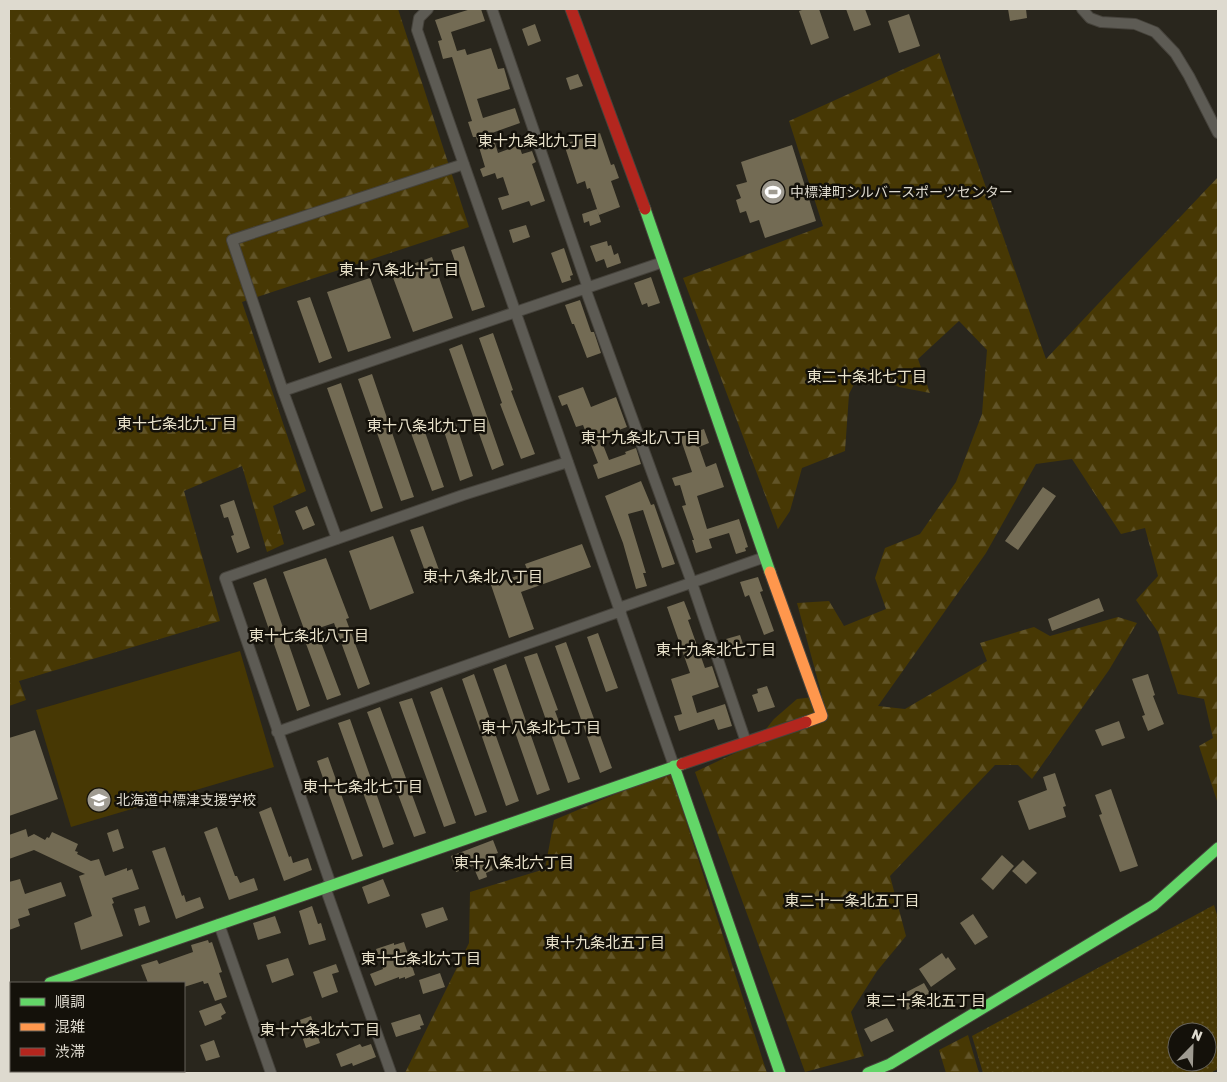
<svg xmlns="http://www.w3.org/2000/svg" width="1227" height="1082" font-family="Rubik,'Noto Sans JP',sans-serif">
  <defs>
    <pattern id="forest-firs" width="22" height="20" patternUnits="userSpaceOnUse" patternTransform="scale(1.25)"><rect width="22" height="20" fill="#473804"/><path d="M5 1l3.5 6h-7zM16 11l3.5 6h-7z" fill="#615428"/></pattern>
    <pattern id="garden-dots" width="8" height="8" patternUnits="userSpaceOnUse" patternTransform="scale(1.25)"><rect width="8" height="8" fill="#473804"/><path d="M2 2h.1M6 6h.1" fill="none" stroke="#615428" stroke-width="1.8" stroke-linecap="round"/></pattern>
  </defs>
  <rect width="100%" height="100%" fill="#29261d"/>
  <path fill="url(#forest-firs)" d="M9,9H398L469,227L242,302L306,491L273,506L284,544L267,552L242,466L184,491L220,621L19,681L26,700L9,706Z
    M939,53L1046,359L1218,177V804L1199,746L1213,738L1204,699L1178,694L1158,632L1136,600L1158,576L1145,528L1121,534L1072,459L1036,464L986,553L878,706L905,709L987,661L980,643L1034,627L1050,636L1118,617L1137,623L1109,670L1032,779L1018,765H995L890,876L906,936L877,971L851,1012L864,1056L805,1072L695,772L754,744L774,719L797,699L822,696L797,603L829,601L844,626L886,609L875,578L885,548L920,534L956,482L982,414L987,350L959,321L918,359L930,393L899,387L863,367L849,394L845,451L802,468L790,511L778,529L683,278L823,226L789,121Z
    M670,771L767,1073H405L469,943L470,892L545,869L554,820Z
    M968,1035L979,1073H946L939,1050Z"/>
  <path fill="url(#garden-dots)" fill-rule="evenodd" d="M1214,905L1218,918V1069L1210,1073H983L972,1036ZM1177,1032H1207V1062H1177Z"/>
  <path fill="#473804" d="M240,651L274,767L71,827L36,710Z"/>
  <path fill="#736b54" d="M471,9H481L485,21L451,32L457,51L465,49L467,55L491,48L498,69L504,68L510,89L477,99L483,118L515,108L520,123L492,133L498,153L519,145L522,154L532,151L536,162L532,164L545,201L531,206L529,201L502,210L498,198L509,195L503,177L497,179L495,173L483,177L480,169L485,167L476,137H473L468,122L472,121L452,57L443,59L438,41L442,40L435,20Z
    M805,9H819L829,38L811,45L799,11Z
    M846,9H865L871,25L854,31Z
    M1008,9H1026L1027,18L1010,21Z
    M909,14L920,46L899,53L888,21Z
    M535,24L541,41L528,46L522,29Z
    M578,74L583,86L570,90L566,78Z
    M600,133L611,165L614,164L619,178L611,181L620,207L599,215L590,188L587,189L585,181L577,184L564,144Z
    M792,145L816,221L765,238L759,220L750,223L746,211L740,213L736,200L741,198L736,185L747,182L741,162Z
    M597,209L601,222L590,226L589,221L584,223L582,214Z
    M526,225L530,237L513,243L509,230Z
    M607,241L608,246L611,245L614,255L618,253L621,263L607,268L604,259L596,262L590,246Z
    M464,246L485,307L472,311L451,250Z
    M564,248L573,275L570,276L571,280L562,283L551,253Z
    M432,257L453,318L413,332L391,272Z
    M651,277L660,303L648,307L647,303L642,305L634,283Z
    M370,278L391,338L348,352L327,292Z
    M310,297L332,358L319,363L297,301Z
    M580,300L591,332H594L601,353L587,358L574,324H572L565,305Z
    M493,333L513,390L511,391L535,454L521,459L500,404L502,403L479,338Z
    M462,344L504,465L492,470L449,349Z
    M372,374L414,497L401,501L358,379Z
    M341,383L383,508L371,512L327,388Z
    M583,387L591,407L616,397L627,427L600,437L609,460L626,454L625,452L636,448L641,464L598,479L593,465L598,463L583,425L576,427L567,404L562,406L558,396Z
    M455,421L473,476L460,481L442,425Z
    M424,429L444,487L432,491L411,433Z
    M704,429L709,443L699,447L706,467L716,463L724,487L697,496L707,529L739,519L748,547L745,548L746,551L736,554L729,533L709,539L712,548L696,553L692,540H694L682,506L686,505L680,485L675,486L672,478L692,472L680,437Z
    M641,481L651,505L654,504L675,564L662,568L643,510L628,514L646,573H643L647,586L636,589L623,543L605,496Z
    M1043,487L1056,496L1018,550L1005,541Z
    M234,500L250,548L237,553L231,536L234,535L228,517L224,518L220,505Z
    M307,506L315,525L303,530L295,511Z
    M423,526L443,581L430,585L410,530Z
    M393,536L414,593L370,610L349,551Z
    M582,544L591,567L521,592L534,629L509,638L491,585L528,572L525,564Z
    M326,558L349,618L346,619L370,684L358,689L334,623L316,629L341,695L327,700L305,641L308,640L283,572Z
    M758,577L763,591L760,592L774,631L764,635L749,595L745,597L740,582Z
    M266,578L310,706L297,711L253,583Z
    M1099,598L1104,611L1052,631L1048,619Z
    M684,601L691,619L688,620L705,668L712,666L719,687L692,696L697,713L725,704L732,726L718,730L714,719L679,731L674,716L682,714L671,679L690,673L667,607Z
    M598,633L618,688L606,692L587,637Z
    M740,635L744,647L731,651L726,639Z
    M566,642L612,768L600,773L555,646Z
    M537,653L558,710L555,711L580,779L568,783L524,657Z
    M506,664L550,790L537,795L493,669Z
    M474,674L519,801L506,806L462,679Z
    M1148,674L1155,695L1153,696L1164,724L1148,731L1142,716L1145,715L1132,679Z
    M767,686L775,707L758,712L752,695L758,693L757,689Z
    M442,687L487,812L475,816L430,692Z
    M412,698L456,823L444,827L399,702Z
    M380,707L426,833L414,837L367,712Z
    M350,719L394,844L383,848L338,723Z
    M1119,721L1125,738L1102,746L1095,730Z
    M35,730L58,799L9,816V738Z
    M328,757L363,856L352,860L317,761Z
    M1055,773L1066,806L1063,807L1066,817L1029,830L1018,801L1047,790L1043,777Z
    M1111,789L1138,866L1120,872L1099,815L1102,814L1095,795Z
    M271,807L289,857L291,856L293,863L308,858L312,870L284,881L259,812Z
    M217,827L235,876H237L240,883L254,878L258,890L229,900L204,832Z
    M26,829L28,837L34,834L45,840L47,837L49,838L52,832L78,844L75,851L78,852L77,854L91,861L99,859L105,876L127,868V871L132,869L139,889L112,898L114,903L112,904L123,936L81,950L74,923L92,916L79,876L85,874L34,850L9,859V835Z
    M118,829L124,848L113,852L107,833Z
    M493,840L498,853L488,856L493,870L486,873L487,877L479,880L473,866L456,872L451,856Z
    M165,847L182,896L184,895L186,902L200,897L204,908L176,919L152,851Z
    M1002,855L1014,866L993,890L981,879Z
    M1023,860L1037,873L1026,884L1012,871Z
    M20,879L25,894L61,882L66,896L28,909L30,915L18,919L20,926L9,930V882Z
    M383,879L390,896L368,904L362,887Z
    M145,906L150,922L139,926L134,909Z
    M312,906L318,924L321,923L326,940L309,945L299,911Z
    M443,907L448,920L426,928L421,914Z
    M973,914L988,937L975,945L960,923Z
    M275,916L281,933L258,940L253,923Z
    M208,940L209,943L212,942L222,972L219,973L227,997L215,1001L208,983L204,984L203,981L184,987V983H148L141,965L157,960L159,964L193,952L191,945Z
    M404,942L415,975L405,979V977L399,979V977L375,986L370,974L383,969L376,949L394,943V945Z
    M942,953L946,959L948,957L956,969L931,987L919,969Z
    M288,958L294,975L272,983L266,965Z
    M336,964L339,972L332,974L338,992L322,998L313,972Z
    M440,973L445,987L423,994L419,980Z
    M924,983L932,997L907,1010L899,996Z
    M221,1003L226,1013L221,1016L222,1019L205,1026L199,1011Z
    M420,1014L424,1025L420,1026L421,1029L396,1037L391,1023Z
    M311,1016L320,1043L306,1048L297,1021Z
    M887,1018L894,1031L871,1042L864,1029Z
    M214,1040L220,1057L206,1061L200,1045Z
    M360,1044L362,1047L371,1044L376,1057L353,1066L352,1063L341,1067L336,1054Z"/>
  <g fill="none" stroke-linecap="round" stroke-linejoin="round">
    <defs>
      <path id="street" d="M428,9L419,18L417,30L674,766
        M492,9L588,288
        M1082,9L1090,18L1101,22L1135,24L1155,32L1175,53L1189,76L1218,133
        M585,288L692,583L746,742
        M283,391L663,262
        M337,539L283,391L232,240L464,164
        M619,608L765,557
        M277,732L621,611
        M331,885L225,578L463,495L568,462
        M325,887L391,1073
        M219,924L271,1073
        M9,997H11
        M104,1071L105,1073"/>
      <path id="fast" d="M645,209L770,572
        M674,766L780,1073
        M50,983L682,764
        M868,1073L890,1064L1154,905L1218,848"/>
      <path id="slow" d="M770,572L822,716L806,722"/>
      <path id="jam" d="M571,9L645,209
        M682,764L806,722"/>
    </defs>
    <use href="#street" stroke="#46433c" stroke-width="12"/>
    <use href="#fast" stroke="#46433c" stroke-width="13"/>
    <use href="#slow" stroke="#46433c" stroke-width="13"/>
    <use href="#jam" stroke="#46433c" stroke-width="13"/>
    <use href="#street" stroke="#5d5b54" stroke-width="10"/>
    <use href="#fast" stroke="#63d668" stroke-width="11"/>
    <use href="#slow" stroke="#ff974d" stroke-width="11"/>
    <use href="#jam" stroke="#b3261e" stroke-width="11"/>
  </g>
  <defs>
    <symbol id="stadium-disc" viewBox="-11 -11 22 22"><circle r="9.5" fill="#9f9b91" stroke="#14110a"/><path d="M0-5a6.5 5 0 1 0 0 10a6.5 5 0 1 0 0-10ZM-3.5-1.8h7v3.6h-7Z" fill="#fff"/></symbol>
    <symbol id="school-disc" viewBox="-11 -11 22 22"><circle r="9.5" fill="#9f9b91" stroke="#14110a"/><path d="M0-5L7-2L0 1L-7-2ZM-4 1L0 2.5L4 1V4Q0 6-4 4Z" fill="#fff"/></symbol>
  </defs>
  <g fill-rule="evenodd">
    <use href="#stadium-disc" x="759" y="178" width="28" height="28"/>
    <use href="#school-disc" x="85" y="786" width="28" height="28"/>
  </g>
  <g text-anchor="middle" stroke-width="5" stroke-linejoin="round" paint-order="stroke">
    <g font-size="14" fill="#dedacf" stroke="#14110a" text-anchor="start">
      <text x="790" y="197">中標津町シルバースポーツセンター</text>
      <text x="116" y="805">北海道中標津支援学校</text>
    </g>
    <g font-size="15" fill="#eae3cc" stroke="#14110a">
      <text x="538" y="146">東十九条北九丁目</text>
      <text x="399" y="275">東十八条北十丁目</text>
      <text x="867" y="382">東二十条北七丁目</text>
      <text x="177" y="429">東十七条北九丁目</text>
      <text x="427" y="431">東十八条北九丁目</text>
      <text x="641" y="443">東十九条北八丁目</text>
      <text x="483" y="582">東十八条北八丁目</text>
      <text x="309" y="641">東十七条北八丁目</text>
      <text x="716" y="655">東十九条北七丁目</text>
      <text x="541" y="733">東十八条北七丁目</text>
      <text x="363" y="792">東十七条北七丁目</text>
      <text x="514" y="868">東十八条北六丁目</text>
      <text x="852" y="906">東二十一条北五丁目</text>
      <text x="605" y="948">東十九条北五丁目</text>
      <text x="421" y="964">東十七条北六丁目</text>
      <text x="926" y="1006">東二十条北五丁目</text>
      <text x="320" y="1035">東十六条北六丁目</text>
    </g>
  </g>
  <rect width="1227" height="1082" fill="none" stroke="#dedacf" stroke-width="20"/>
  <rect x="10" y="982" width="175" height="90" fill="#14110a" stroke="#656159"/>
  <rect x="20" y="998" width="25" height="8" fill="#63d668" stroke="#656159"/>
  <text x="55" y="1007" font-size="15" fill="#dedacf">順調</text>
  <rect x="20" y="1023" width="25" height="8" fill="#ff974d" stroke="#656159"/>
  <text x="55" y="1032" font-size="15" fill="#dedacf">混雑</text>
  <rect x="20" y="1048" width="25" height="8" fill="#b3261e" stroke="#656159"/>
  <text x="55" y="1057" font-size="15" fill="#dedacf">渋滞</text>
  <g transform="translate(1192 1047) rotate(23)"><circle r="24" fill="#14110a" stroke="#656159"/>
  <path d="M0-4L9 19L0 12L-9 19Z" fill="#9f9b91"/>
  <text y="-8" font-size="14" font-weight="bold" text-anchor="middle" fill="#dedacf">N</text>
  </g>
</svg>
